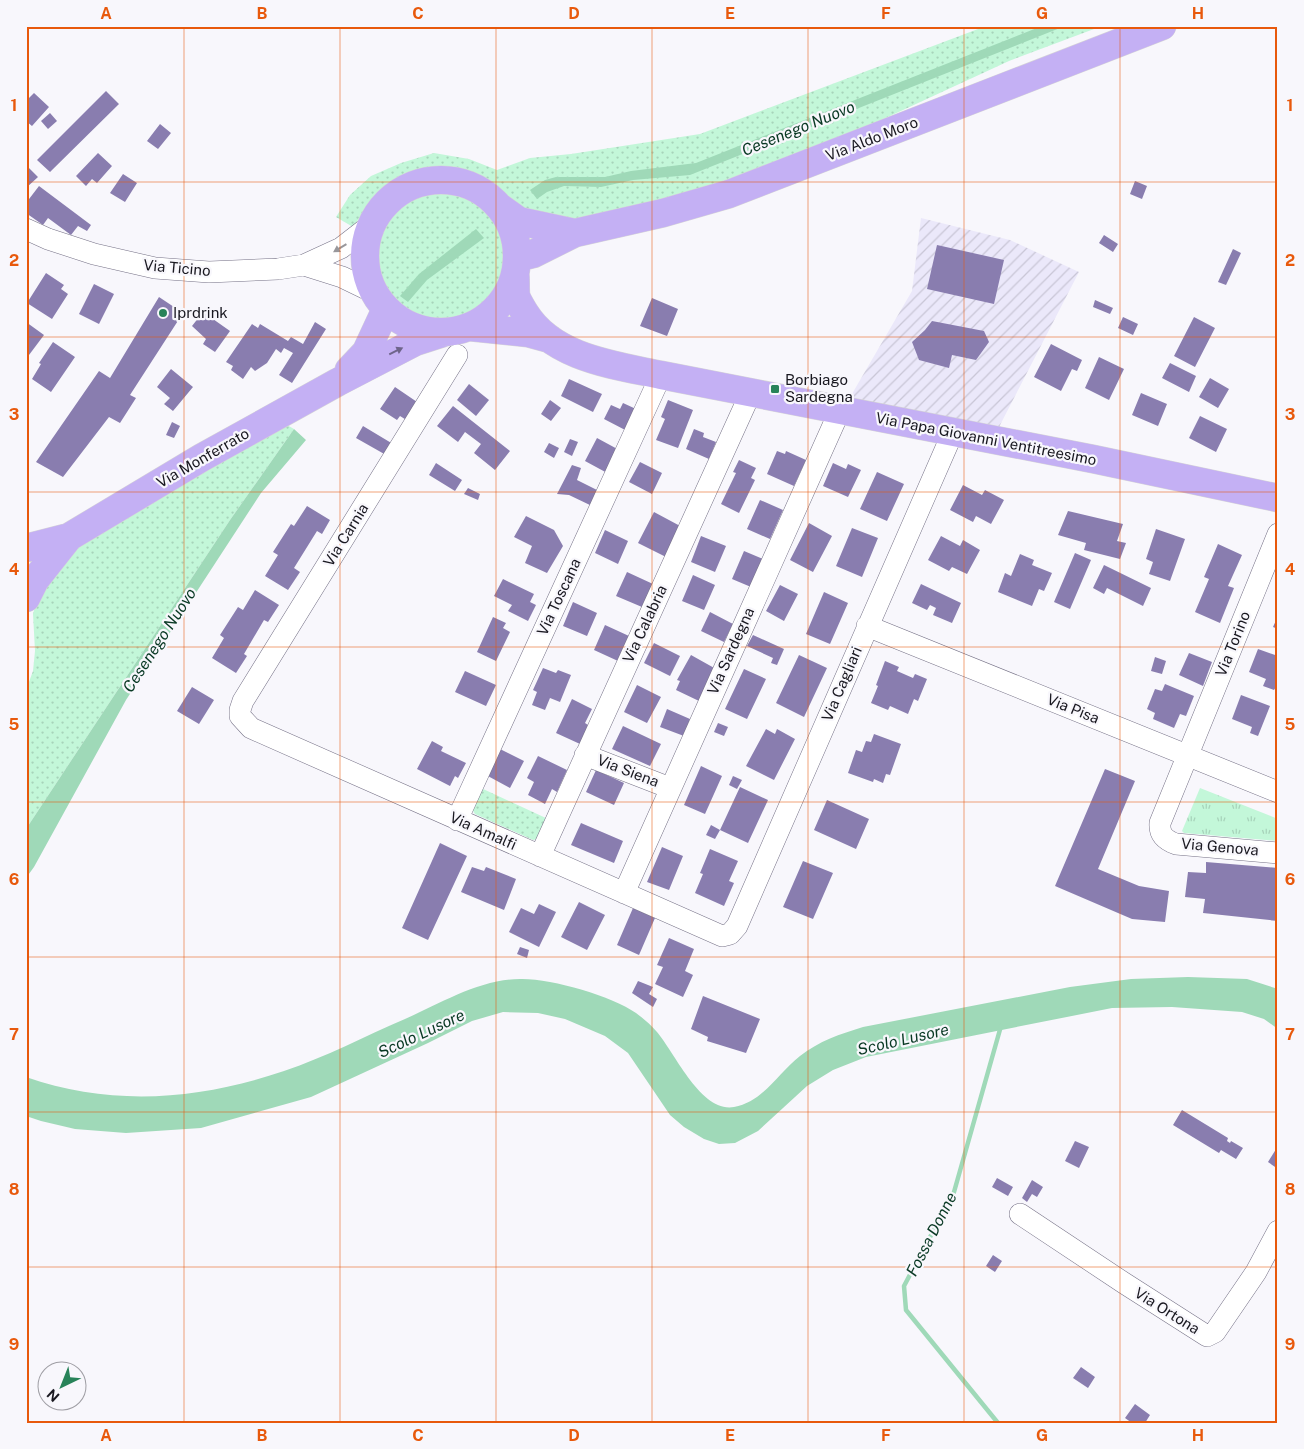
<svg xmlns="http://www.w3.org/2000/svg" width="1304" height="1449" font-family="'Public Sans',sans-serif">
  <defs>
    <pattern id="industrial-furrows" width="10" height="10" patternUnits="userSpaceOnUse" patternTransform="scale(1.25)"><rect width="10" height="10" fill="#ebe8fa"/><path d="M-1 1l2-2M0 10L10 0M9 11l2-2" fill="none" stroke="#c9c6d6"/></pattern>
    <pattern id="grass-dots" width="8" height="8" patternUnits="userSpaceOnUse" patternTransform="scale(1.25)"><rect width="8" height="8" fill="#c3f7d9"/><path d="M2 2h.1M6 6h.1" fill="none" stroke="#a7d3ba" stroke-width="1.8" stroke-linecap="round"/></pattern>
    <pattern id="park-tufts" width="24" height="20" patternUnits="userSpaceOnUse" patternTransform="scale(1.25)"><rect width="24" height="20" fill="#c3f7d9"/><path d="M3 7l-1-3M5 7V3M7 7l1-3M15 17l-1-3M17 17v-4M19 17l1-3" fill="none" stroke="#a7d3ba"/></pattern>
  </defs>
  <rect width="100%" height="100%" fill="#f8f7fc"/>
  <path fill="url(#industrial-furrows)" d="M921,218L1010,240L1079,272L999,427L849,399L912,291Z"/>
  <path fill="url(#grass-dots)" d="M986,26H1102L1009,61L810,153L614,216L560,223L508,202L477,178L457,170L439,168L406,174L389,183L375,196L353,227L336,217L350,195L371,176L401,163L434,153L469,159L497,170L530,158L571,154L700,134Z
    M370 258a69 69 0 1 1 138 0a69 69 0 1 1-138 0Z
    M287,425L294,429L230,520L26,829V690L33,671L35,651L33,614L38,597L59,562L94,533Z
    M481,788L548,819L537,839L533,840L475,814L472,809Z"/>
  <path fill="url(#park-tufts)" d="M1200,788L1278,819V841L1184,833L1182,831Z"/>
  <path fill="#9fd9b8" d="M1042,26H1065L690,175L633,180L601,187L564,186L547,192L537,199L530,190L545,180L556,177H605L631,171L696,163Z
    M476,229L484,238L427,280L408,302L400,296L419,274Z
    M294,429L306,440L261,493L126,700L34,867L26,878V829L230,520Z
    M1188,977L1247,979L1278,989V1029L1264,1019L1242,1012L1172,1007L1112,1008L866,1057L833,1070L807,1086L758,1131L735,1143L719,1144L704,1139L684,1127L670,1115L628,1053L605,1036L565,1019L538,1013L503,1012L472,1021L428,1043L311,1097L201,1128L126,1133L75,1129L41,1121L26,1116V1077C112,1107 199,1100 284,1071C326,1057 365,1036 405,1019C441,1003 480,979 520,979C550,978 612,996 636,1013C643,1018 651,1025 657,1032C675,1053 701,1113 734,1107C763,1102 778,1073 800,1056C819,1041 840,1034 863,1027L1070,987L1131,979Z"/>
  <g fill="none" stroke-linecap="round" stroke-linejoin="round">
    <path stroke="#9fd9b8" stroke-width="4.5" d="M998,1423L906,1310L904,1286L954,1192L1001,1026"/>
  </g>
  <path fill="#897daf" d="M106,91L119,104L50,172L37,160Z
    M34,93L49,107L32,126L26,121V101Z
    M50,113L57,121L48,129L41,121Z
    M160,124L171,133L158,149L147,141Z
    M98,153L112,166L97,183L92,179L86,186L76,176Z
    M26,165L38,177L26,188Z
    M123,174L137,183L125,202L110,193Z
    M1135,181L1147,186L1142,199L1130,194Z
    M39,186L91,225L87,231L78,226L71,235L48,218L43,225L26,213V203Z
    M1104,235L1118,244L1113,252L1099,243Z
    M937,245L1004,260L994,304L927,289Z
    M1233,249L1241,253L1226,285L1218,282Z
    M46,273L64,285L61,289L68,294L52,319L27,303Z
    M94,284L114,294L99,324L79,314Z
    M159,297L183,313L130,395L136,398L120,423L109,417L63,477L36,462L99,371L110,378Z
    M652,298L678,309L667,336L640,326Z
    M1095,300L1113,308L1110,314L1093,307Z
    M203,312L230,331L215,352L203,344L206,339L192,326Z
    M1123,317L1138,324L1133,335L1118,328Z
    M1194,317L1215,328L1195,367L1174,356Z
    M932,321L984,331L989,342L976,360L952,355L949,368L919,360L912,342L925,330Z
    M26,322L44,335L26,359Z
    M315,322L326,329L292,383L279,375L293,353L284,348L281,353L276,349L267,363L255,371L251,367L243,379L231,370L233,366L226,362L252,324L258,328L260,324L288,341L291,337L303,344Z
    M53,342L75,357L51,392L32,379L41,364L39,363Z
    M1051,344L1082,360L1077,371L1072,369L1061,391L1034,377Z
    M1099,357L1124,369L1109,400L1085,388Z
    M1170,363L1196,376L1189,392L1162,378Z
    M171,369L193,387L173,411L164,404L170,398L157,387Z
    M1210,378L1229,389L1218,408L1199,397Z
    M569,379L602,394L593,412L561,396Z
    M469,384L489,400L476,416L457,400Z
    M395,387L420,404L408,421L400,416L397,420L380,409Z
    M1141,393L1167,404L1158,426L1132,415Z
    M550,400L561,408L551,421L541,414Z
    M668,400L693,410L678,448L656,440L665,419L661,417Z
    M623,403L636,409L629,432L604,419L611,405L620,409Z
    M453,406L510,451L495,470L474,453L481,444L465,432L458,442L437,426Z
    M1200,416L1227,429L1216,452L1189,438Z
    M172,422L180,426L174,438L166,435Z
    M363,426L393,444L386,455L356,438Z
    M694,429L704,433L703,437L716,442L709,459L686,449Z
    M597,438L621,451L609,474L585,461Z
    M570,439L578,442L572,456L564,452Z
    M549,443L559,448L554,458L544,452Z
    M777,451L785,454L786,451L806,460L794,486L767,474Z
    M739,460L756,468L751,478L755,480L739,513L721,504L736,473L733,472Z
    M640,462L662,473L652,494L629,482Z
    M436,463L462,480L455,491L429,475Z
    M833,463L846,469L848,464L861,470L848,497L823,486Z
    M572,465L581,468L577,480L599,491L592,506L569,495L557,494Z
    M877,472L904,484L887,521L860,509Z
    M963,485L982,495L985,490L1004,500L991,524L976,516L973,522L950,510Z
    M468,488L480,494L478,500L464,494Z
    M760,500L783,510L770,539L747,529Z
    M307,506L330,520L322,534L317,531L294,568L300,572L288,590L265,576L278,555L273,552L291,524L294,526Z
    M1068,511L1123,524L1117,541L1126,543L1120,559L1084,550L1086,543L1058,535Z
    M654,512L682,527L666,557L638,543Z
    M526,516L554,530L563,546L547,573L525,563L532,546L514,537Z
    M809,523L832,536L813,572L790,560Z
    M852,528L878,538L862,577L836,566Z
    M1156,529L1185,539L1170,581L1149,574L1153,562L1146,559Z
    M605,530L628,541L618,564L595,553Z
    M701,536L726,546L715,572L691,562Z
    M941,536L960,546L963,540L980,550L967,574L952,567L949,571L928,560Z
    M1218,544L1242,555L1228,586L1234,588L1220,623L1195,612L1209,579L1204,577Z
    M744,551L763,559L751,587L732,579Z
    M1075,553L1091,560L1070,609L1054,602Z
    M1020,554L1034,560L1032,565L1052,573L1044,591L1039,589L1032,606L998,592L1005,573L1011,576Z
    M1104,565L1151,588L1143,606L1107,588L1104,594L1093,588Z
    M627,572L653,584L642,607L616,596Z
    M693,575L715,585L704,610L682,601Z
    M503,579L534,594L530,602L536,605L528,621L508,611L512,605L494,596Z
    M921,584L961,603L952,623L933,615L936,608L930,605L927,610L912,603Z
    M780,585L798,594L784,621L766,611Z
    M255,590L279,605L268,622L264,620L244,654L247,656L236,673L212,658L224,638L220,635L238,607L243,610Z
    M824,592L848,603L830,644L806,634Z
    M573,602L597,613L587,636L563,626Z
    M710,612L733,624L724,642L701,631Z
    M1278,616V629L1273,627Z
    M493,617L506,623L503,628L510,632L496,661L477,652Z
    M605,625L629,636L618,661L594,650Z
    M753,635L784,649L777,665L771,663L773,658L747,646Z
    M654,643L680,656L670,676L644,663Z
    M1258,649L1278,656V684L1274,690L1263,686L1266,679L1249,672Z
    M1189,653L1212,662L1203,686L1179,675Z
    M691,655L716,669L699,701L676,690L680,681L677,680Z
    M799,655L827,668L804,717L776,703Z
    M1155,657L1166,661L1162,674L1151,671Z
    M885,661L899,667L897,671L913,678L915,674L927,679L918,701L914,699L908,714L890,706L888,710L871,703L878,686L876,685Z
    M543,668L556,673L558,670L571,675L560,702L550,698L545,710L532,705L537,692L533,690Z
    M744,669L766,679L747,719L725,709Z
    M465,671L496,685L486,706L455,692Z
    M1165,684L1194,696L1186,716L1180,714L1174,728L1153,719L1155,713L1147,709L1155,689L1162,691Z
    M637,685L661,697L647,723L624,712Z
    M192,687L214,700L199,724L177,711Z
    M1241,695L1270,706L1258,736L1250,733L1252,727L1232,719Z
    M572,699L592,709L585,723L588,725L580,744L556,733Z
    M667,709L690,719L684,736L660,727Z
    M718,723L728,727L724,736L714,732Z
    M623,726L661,744L650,766L612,749Z
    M766,729L775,734L777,729L795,739L774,780L746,766Z
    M874,734L901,744L890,775L886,774L883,783L874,779L873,782L848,773L856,750L862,752L866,741L871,742Z
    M432,741L443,747L441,751L466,763L458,778L455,776L450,786L417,769Z
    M500,749L524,761L510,788L486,775Z
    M538,756L567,770L557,792L552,789L545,804L528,795L534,782L527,778Z
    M701,766L722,776L705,814L684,805Z
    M1105,769L1135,781L1098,869L1139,886L1169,891L1165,922L1132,919L1055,886Z
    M596,770L624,783L614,805L586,792Z
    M733,776L742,780L737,789L729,785Z
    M740,787L768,800L748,843L720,830Z
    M827,800L869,819L856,849L814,830Z
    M581,823L623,841L614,863L571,845Z
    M711,825L720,830L715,839L706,835Z
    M440,843L467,856L428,940L402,928Z
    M662,847L683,856L669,890L647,882Z
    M710,849L738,861L729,881L734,883L724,906L695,893L703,874L700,873Z
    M803,861L833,873L813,919L783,907Z
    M1206,862L1278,868V921L1203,913L1205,899L1185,897L1188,872L1206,873Z
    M472,867L484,871L486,867L516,879L504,910L461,892Z
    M579,902L605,915L587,950L561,937Z
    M539,904L556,912L539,947L509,932L521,908L534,914Z
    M633,908L655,918L639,955L617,945Z
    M669,938L694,949L685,971L693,975L683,997L655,984L663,967L657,965Z
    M520,947L529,950L527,958L517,954Z
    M638,981L653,987L649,994L657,999L653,1007L632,993Z
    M703,996L760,1019L746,1053L707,1041L708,1037L691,1029Z
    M1182,1110L1228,1138L1227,1141L1230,1143L1231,1141L1243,1148L1236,1159L1221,1150L1219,1153L1173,1125Z
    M1075,1141L1089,1147L1079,1168L1065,1161Z
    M1278,1146V1169L1268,1162Z
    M997,1178L1013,1187L1008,1196L992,1187Z
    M1032,1180L1043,1187L1037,1197L1032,1194L1027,1202L1022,1198Z
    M993,1255L1002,1261L995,1272L986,1266Z
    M1081,1367L1095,1377L1088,1388L1073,1378Z
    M1135,1404L1150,1415L1145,1423H1132L1125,1418Z"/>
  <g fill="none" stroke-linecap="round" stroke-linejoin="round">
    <defs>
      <path id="minor" d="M26,229L48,239L94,254L155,268L209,272L278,269L304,265L341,248L372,224
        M304,265L342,277L373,292
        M457,355L243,701L240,710V716L251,728L722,936L730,934L737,926L953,432
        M1278,534L1160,823C1159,835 1165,840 1176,844L1278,853
        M867,626L1278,792
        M585,755L670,788
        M457,820L661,375
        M540,856L751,392
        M624,893L840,410
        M1020,1214L1124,1283L1207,1336L1215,1332L1256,1272L1278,1231"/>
      <path id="major" d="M365 256a76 76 0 1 1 152 0a76 76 0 1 1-152 0Z
        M498,206L519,221L575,233
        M517,258L533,254L575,233L663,213L729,194L1162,26
        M515,273C516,280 515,289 516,296C518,302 522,308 525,313C553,358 614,365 661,375L1093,459L1278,498
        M470,327L528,333L550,339
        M349,370L366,352L386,309
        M26,548L69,537L201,458L338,382L415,342L443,333
        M26,598L35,580L69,537"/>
    </defs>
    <use href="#minor" stroke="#767287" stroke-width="22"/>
    <use href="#major" stroke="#d6d5d7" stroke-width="29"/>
    <use href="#minor" stroke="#fff" stroke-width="21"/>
    <use href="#major" stroke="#c4b0f4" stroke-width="28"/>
  </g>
  <defs><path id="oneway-solid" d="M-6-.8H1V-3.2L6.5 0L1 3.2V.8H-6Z" transform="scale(1.25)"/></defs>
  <use fill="#98979b" href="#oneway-solid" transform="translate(340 248) rotate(149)"/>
  <use fill="#6e648a" href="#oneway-solid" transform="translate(396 351) rotate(-26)"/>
  <path fill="none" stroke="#e8590c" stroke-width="1" stroke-opacity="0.55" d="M184,26V1423M340,26V1423M496,26V1423M652,26V1423M808,26V1423M964,26V1423M1120,26V1423M26,182H1278M26,337H1278M26,492H1278M26,647H1278M26,802H1278M26,957H1278M26,1112H1278M26,1267H1278"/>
  <g fill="#288359" stroke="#f8f7fc" stroke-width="2">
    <circle cx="163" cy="313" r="5"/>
    <rect x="770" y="384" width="10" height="10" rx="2.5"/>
  </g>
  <g text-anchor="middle" stroke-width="4.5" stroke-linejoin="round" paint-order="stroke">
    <g font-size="15" fill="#191820" stroke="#f8f7fc">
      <text transform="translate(872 139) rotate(-21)" y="5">Via Aldo Moro</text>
      <text transform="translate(177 268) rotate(5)" y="5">Via Ticino</text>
      <text transform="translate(986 439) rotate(11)" y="5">Via Papa Giovanni Ventitreesimo</text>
      <text transform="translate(203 458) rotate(-30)" y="5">Via Monferrato</text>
      <text transform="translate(346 535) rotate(-58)" y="5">Via Carnia</text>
      <text transform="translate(559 597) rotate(-65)" y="5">Via Toscana</text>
      <text transform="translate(645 624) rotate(-65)" y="5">Via Calabria</text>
      <text transform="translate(1233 644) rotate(-68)" y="5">Via Torino</text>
      <text transform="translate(731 651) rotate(-66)" y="5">Via Sardegna</text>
      <text transform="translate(842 684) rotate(-67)" y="5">Via Cagliari</text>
      <text transform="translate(1073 709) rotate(22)" y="5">Via Pisa</text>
      <text transform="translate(628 771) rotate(21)" y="5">Via Siena</text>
      <text transform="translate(483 831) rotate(24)" y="5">Via Amalfi</text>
      <text transform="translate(1220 847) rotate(5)" y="5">Via Genova</text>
      <text transform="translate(1167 1311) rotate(32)" y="5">Via Ortona</text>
    </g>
    <g font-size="15" fill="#191820" stroke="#f8f7fc" text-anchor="start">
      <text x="173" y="318">Iprdrink</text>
      <text x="785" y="385">Borbiago<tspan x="785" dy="17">Sardegna</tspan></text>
    </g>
    <g font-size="16" font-style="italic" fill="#093924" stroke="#f8f7fc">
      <text transform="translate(798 128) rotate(-22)" y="6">Cesenego Nuovo</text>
      <text transform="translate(159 640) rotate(-57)" y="6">Cesenego Nuovo</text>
      <text transform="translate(421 1033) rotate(-25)" y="6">Scolo Lusore</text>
      <text transform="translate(903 1039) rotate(-13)" y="6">Scolo Lusore</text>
      <text transform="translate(931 1234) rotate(-63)" y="6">Fossa Donne</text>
    </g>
  </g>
  <rect width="1304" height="1449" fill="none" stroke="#f8f7fc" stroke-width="55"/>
  <g transform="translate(62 1386) rotate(223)"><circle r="24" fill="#f8f7fc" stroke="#9f9ea4"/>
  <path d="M0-4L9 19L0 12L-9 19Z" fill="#288359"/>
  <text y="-8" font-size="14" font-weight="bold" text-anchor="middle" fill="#191820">N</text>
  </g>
  <rect x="28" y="28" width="1248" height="1394" fill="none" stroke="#e8590c" stroke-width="2"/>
  <g font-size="16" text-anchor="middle" font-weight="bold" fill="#e8590c">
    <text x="106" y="19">A</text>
    <text x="262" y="19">B</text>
    <text x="418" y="19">C</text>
    <text x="574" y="19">D</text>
    <text x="730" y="19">E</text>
    <text x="886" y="19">F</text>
    <text x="1042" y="19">G</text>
    <text x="1198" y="19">H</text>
    <text x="14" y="111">1</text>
    <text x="1290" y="111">1</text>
    <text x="14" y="266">2</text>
    <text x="1290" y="266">2</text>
    <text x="14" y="420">3</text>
    <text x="1290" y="420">3</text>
    <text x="14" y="575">4</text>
    <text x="1290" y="575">4</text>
    <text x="14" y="730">5</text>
    <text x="1290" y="730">5</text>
    <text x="14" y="885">6</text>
    <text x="1290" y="885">6</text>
    <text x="14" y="1040">7</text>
    <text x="1290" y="1040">7</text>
    <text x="14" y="1195">8</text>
    <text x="1290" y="1195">8</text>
    <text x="14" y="1350">9</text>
    <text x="1290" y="1350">9</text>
    <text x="106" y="1441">A</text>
    <text x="262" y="1441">B</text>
    <text x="418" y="1441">C</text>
    <text x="574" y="1441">D</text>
    <text x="730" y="1441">E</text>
    <text x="886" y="1441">F</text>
    <text x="1042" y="1441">G</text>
    <text x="1198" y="1441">H</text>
  </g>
</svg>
